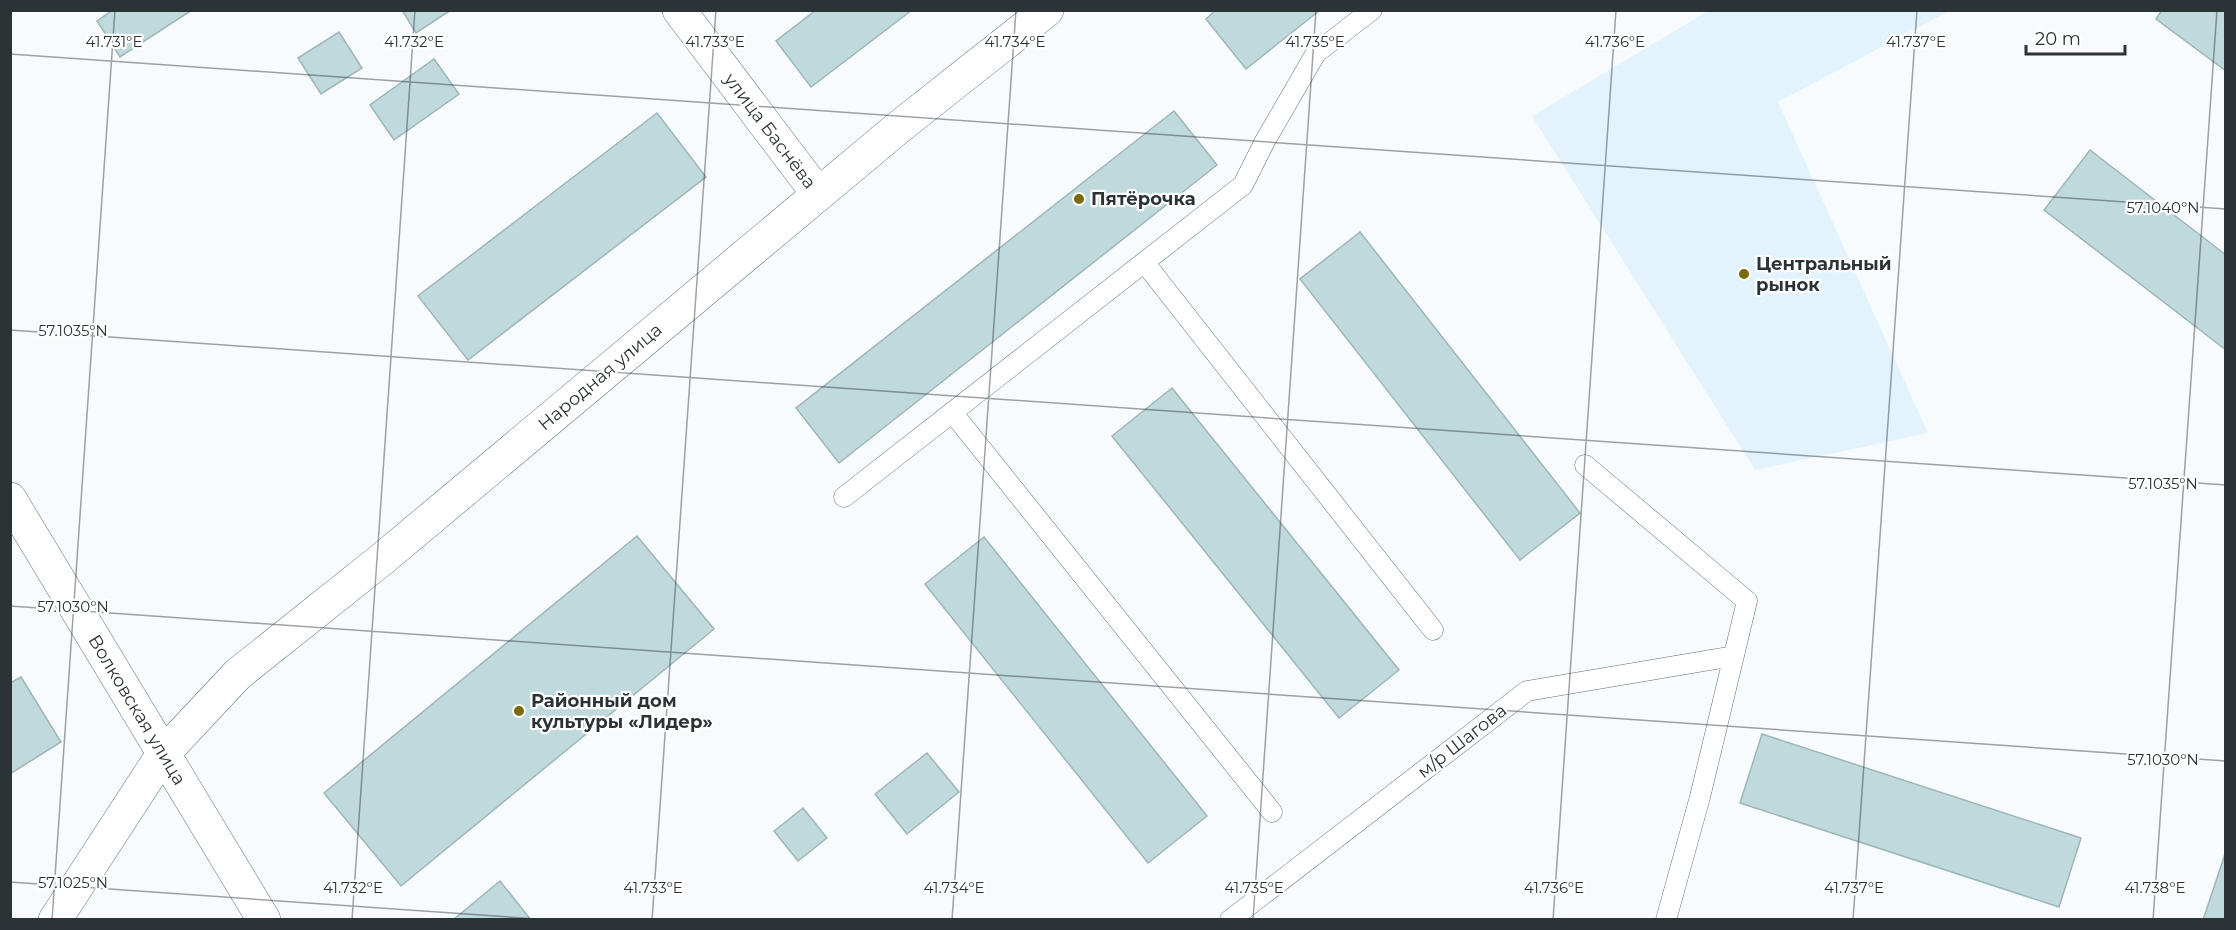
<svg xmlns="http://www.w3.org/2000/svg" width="2236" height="930" font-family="Montserrat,sans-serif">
  <rect width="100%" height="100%" fill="#f7fbfe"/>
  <path fill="#e2f3fd" d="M1708,11H1949L1778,102L1928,433L1755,470L1532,116Z"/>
  <path fill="#bfd9dd" stroke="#9db6ba" stroke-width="1.5" d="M113,10H192L120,57L97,21Z
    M402,10H451L416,33Z
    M816,10H912L811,87L776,41Z
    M1216,10H1320L1246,69L1206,19Z
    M2162,10H2226V71L2156,19Z
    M339,32L362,68L321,94L298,58Z
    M434,59L459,94L394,140L370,105Z
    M1174,111L1217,165L839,463L796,408Z
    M657,113L706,177L468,360L418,296Z
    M2090,150L2226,255V350L2044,210Z
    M1360,232L1580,513L1520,560L1300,279Z
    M1172,388L1399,670L1339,718L1112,436Z
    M637,536L714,629L401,886L324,793Z
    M984,537L1207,816L1148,863L925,584Z
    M21,677L61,742L10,774V683Z
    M1762,734L2081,838L2059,907L1740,803Z
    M927,753L959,792L907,834L875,794Z
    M803,808L827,838L798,861L774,831Z
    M2226,851V920H2203Z
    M500,881L531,920H453Z"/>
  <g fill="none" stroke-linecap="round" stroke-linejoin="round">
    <defs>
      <path id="service" d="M1144,262L1433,630
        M952,412L1272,812
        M1585,465L1747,601L1700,797L1666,920
        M844,497L1243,185L1265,141L1316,53L1372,10
        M1230,920L1527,691L1734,656"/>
      <path id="minor" d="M679,10L818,194"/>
      <path id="tertiary" d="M55,920L163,754L238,674L381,560L899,127L1047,10"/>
      <path id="secondary" d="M10,499L264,920"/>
    </defs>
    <use href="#service" stroke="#60727d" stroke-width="21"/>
    <use href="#minor" stroke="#60727d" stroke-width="34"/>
    <use href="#tertiary" stroke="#60727d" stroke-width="34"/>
    <use href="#secondary" stroke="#60727d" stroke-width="34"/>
    <use href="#service" stroke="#fff" stroke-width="20"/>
    <use href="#minor" stroke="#fff" stroke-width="33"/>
    <use href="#tertiary" stroke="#fff" stroke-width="33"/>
    <use href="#secondary" stroke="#fff" stroke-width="33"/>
  </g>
  <path fill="none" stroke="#2b3337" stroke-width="1.5" stroke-opacity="0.45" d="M10,54L2226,209M10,330L2226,485M10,606L2226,761M10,882L551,920M52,920L115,10M352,920L415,10M652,920L716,10M952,920L1016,10M1253,920L1316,10M1553,920L1616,10M1853,920L1917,10M2153,920L2217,10"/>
  <g fill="#776c08" stroke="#fff" stroke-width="2">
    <circle cx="1079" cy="199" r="6"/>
    <circle cx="1744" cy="274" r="6"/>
    <circle cx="519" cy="711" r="6"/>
  </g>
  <g text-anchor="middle" stroke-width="4.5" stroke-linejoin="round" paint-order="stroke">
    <g font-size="18" fill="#2b3337" stroke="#fff">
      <text transform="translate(770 131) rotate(53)" y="6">улица Баснёва</text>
      <text transform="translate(600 377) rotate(-40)" y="6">Народная улица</text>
      <text transform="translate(137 710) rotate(59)" y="6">Волковская улица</text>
      <text transform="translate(1462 741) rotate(-38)" y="6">м/р Шагова</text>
    </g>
    <g font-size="18" font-weight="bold" fill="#2b3337" stroke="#fff" text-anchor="start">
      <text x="1091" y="205">Пятёрочка</text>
      <text x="1756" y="270">Центральный<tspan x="1756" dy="21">рынок</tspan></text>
      <text x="531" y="707">Районный дом<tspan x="531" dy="21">культуры «Лидер»</tspan></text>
    </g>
  </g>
  <g font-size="15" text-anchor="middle" fill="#2b3337" stroke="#fff" stroke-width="4.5" stroke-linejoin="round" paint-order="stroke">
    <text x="114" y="47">41.731°E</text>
    <text x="414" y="47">41.732°E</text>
    <text x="715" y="47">41.733°E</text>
    <text x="1015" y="47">41.734°E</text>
    <text x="1315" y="47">41.735°E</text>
    <text x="1615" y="47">41.736°E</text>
    <text x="1916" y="47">41.737°E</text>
    <text x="2163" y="213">57.1040°N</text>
    <text x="73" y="336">57.1035°N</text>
    <text x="2163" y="489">57.1035°N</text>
    <text x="73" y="612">57.1030°N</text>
    <text x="2163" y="765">57.1030°N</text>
    <text x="73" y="888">57.1025°N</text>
    <text x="353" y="893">41.732°E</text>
    <text x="653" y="893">41.733°E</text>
    <text x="954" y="893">41.734°E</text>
    <text x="1254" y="893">41.735°E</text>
    <text x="1554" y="893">41.736°E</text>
    <text x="1854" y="893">41.737°E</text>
    <text x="2155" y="893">41.738°E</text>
  </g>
  <rect width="2236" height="930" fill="none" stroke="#2b3337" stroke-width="24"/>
  <path d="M2026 45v9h99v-9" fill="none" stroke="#2b3337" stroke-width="3"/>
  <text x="2035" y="45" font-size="18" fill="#2b3337" stroke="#ffffff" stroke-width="4.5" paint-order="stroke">20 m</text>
</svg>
